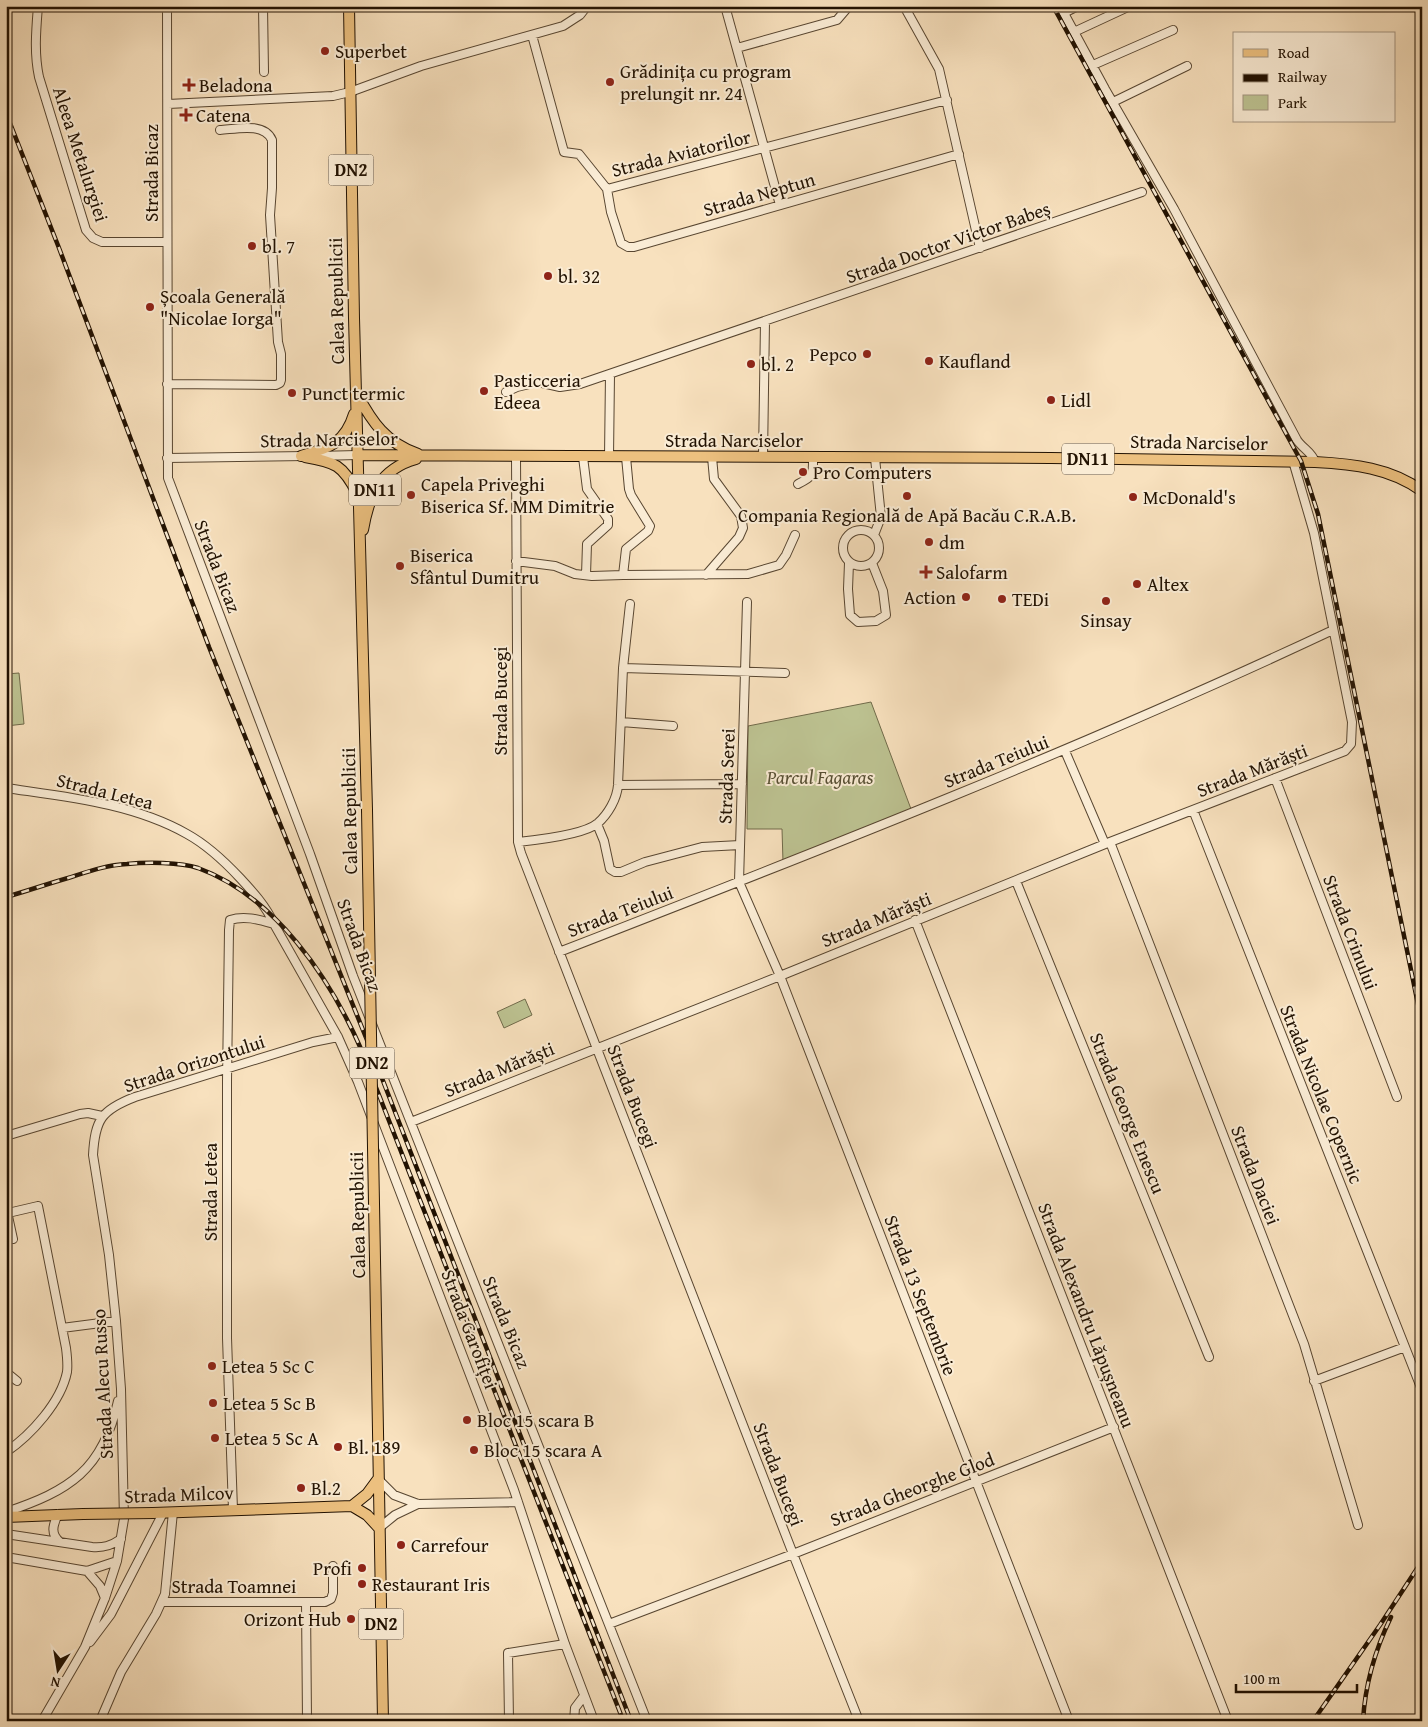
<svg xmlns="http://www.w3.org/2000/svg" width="1428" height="1727" font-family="'Gentium Book Plus',serif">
  <rect width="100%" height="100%" fill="#f8e1be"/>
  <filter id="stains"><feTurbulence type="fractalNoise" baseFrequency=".004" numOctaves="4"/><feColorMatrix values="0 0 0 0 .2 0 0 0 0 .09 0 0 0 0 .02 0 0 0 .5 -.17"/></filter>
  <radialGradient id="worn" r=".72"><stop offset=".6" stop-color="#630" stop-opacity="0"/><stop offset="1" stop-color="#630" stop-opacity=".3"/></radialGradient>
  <path fill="#bdc392" stroke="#706a4a" d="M19,673L24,724L6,726V674Z
    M871,702L911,809L783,862L782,829H747L748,726Z
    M525,999L532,1015L504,1028L497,1012Z"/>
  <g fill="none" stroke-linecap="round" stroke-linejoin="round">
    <defs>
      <path id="minor" d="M38,6C36,31 34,53 39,77L86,230L93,238L102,242H167
        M167,6L168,478L310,854L353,976L647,1721
        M263,6L264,72
        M725,6L780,205
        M904,6L939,69L980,248
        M1060,6L1105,89L1174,209L1297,440C1302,448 1312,452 1315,462
        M1064,13L1078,6
        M1074,32L1130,6
        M532,35L564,152L579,154L607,189L611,212L621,243L628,247H634L959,154
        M737,48L837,20L849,6
        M1093,65L1173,30
        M1113,102L1187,66
        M168,104L333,96L350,92L421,66L563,26L580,15L587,6
        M607,189L947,100
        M167,384L276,385L280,383L281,380V354L278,342L270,215L272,188V140C264,122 236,129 220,130
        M506,392L517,387L538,382L560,387L580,384L1142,192
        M317,456L357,455
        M516,456L518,842L521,853L793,1554L859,1721
        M583,457L587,489L608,519V525L587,544L586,575
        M609,457L610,374
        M763,457L765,321
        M167,458L305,456
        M798,484C814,476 813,476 813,457
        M843 548a18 18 0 1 1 36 0a18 18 0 1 1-36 0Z
        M874,535L881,517L875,458
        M516,561L555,566L575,574L592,576L623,575L748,574L779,565L786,555L795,535
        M849,563L848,589L850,615L858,622L876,621L886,615L883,591L872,563
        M623,575L626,549L648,531L650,526L631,495L629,489L626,457
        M706,575L739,537L743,528L741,516L714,479L712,457
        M747,602L739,882L780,976L1069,1721
        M623,668L785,673
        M621,722L673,726
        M1065,751L1105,844
        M1275,778L1397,1097
        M618,785L742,784
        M6,788C67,797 132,803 187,834C207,845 225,862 240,878C253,892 266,906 274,924
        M1193,810L1422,1390
        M597,824L604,841L610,869L615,872H621L645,862L702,847L740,845
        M518,842C537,840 584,835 598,823C608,814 617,799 618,785L623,668L630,604
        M1110,842L1304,1344L1358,1525
        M1016,881L1209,1357
        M915,920L1228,1721
        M559,952C819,851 1080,749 1333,630
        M411,1122L780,976L1110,842L1345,751L1351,744L1352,722L1314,533L1293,461
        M6,1136L80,1114L88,1113L102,1116
        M6,1207L13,1239
        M62,1328L116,1321
        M6,1372L17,1381
        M1314,1381L1405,1347
        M6,1452C31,1435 61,1402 67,1372C68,1364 67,1356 66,1348L38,1206L8,1213
        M379,1480L394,1495L418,1504L518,1502
        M233,1510L227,1338V1081L229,930L230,920C245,915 260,920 274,924L338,1037L358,1082L514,1490L565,1644L594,1721
        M6,1512C69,1491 103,1470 118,1401
        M58,1514C53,1525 50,1534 60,1542
        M379,1528L395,1515L418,1504
        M6,1534L92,1547C103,1548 111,1546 121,1539
        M6,1557L87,1571L117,1561
        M87,1571L100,1586L105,1598
        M162,1602H306L307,1721
        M306,1602H325L331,1599L333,1593V1566
        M609,1624L793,1554L1114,1427
        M90,1642L111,1614L163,1513
        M42,1721L85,1647L105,1598L117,1561L124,1519L121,1389L116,1321L109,1255L93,1155C95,1120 101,1110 135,1097L313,1042L338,1037
        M100,1721L121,1672L156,1614L165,1594L173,1512
        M509,1721L508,1653L565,1644
        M574,1721L575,1708L584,1696"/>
      <path id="major" d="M349,6L354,318L367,810
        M357,394C372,422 386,443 418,454
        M357,455L1051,458L1315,462C1353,464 1391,468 1422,491
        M301,456C328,448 345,444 354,414
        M305,457C335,462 343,465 357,493
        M363,530C369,495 380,469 416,459
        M376,1316L383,1721
        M352,1506L367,1494L378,1479
        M153,1513L352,1506L367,1515L379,1528
        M6,1517L83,1514"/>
    </defs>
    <use href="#minor" stroke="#584631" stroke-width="10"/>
    <use href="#major" stroke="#221202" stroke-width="12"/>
    <use href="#minor" stroke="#faecd5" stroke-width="8"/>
    <use href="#major" stroke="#ecc07f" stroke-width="10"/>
    <defs>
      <path id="rail" d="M1053,6L1301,461L1318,514L1422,1024
        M6,113L59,248L209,647L373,1055L631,1721
        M6,897C27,891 47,884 68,878C87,872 106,865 127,864C146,862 180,862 198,868C275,896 330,978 361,1049L623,1720
        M1313,1721L1380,1625L1422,1561
        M1363,1721C1365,1685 1375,1650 1391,1617"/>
    </defs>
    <use href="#rail" stroke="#221202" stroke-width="4.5"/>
    <use href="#rail" stroke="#faecd5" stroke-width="2.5" stroke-dasharray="8" stroke-linecap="butt"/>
    <defs>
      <path id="major-bridge" d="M367,810L376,1316
        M83,1514L153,1513"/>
    </defs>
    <use href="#major-bridge" stroke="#221202" stroke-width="12" stroke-linecap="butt"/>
    <use href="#major-bridge" stroke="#ecc07f" stroke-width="10"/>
  </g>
  <g fill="#8f2418" stroke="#faecd5" stroke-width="2">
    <circle cx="325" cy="51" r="5"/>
    <circle cx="610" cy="82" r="5"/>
    <path d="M186.5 77.5h5v5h5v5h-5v5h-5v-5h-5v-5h5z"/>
    <path d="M183.5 107.5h5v5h5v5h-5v5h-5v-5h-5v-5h5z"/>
    <circle cx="252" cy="246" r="5"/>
    <circle cx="548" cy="276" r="5"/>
    <circle cx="150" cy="307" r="5"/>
    <circle cx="867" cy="354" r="5"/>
    <circle cx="929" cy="361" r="5"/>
    <circle cx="751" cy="364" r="5"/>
    <circle cx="484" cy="391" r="5"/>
    <circle cx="292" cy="393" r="5"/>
    <circle cx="1051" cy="400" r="5"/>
    <circle cx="803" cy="472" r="5"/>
    <circle cx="411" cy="495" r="5"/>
    <circle cx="907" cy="496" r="5"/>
    <circle cx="1133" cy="497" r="5"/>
    <circle cx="929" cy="542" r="5"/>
    <circle cx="400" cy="566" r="5"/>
    <path d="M923.5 564.5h5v5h5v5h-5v5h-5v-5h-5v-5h5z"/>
    <circle cx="1137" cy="584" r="5"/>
    <circle cx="966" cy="597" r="5"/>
    <circle cx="1002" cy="599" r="5"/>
    <circle cx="1106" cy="601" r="5"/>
    <circle cx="212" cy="1366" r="5"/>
    <circle cx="213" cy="1403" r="5"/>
    <circle cx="467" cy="1420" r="5"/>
    <circle cx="215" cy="1438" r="5"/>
    <circle cx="338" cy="1447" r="5"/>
    <circle cx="474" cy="1450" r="5"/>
    <circle cx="301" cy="1488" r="5"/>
    <circle cx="401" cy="1545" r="5"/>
    <circle cx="362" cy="1568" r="5"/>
    <circle cx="362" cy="1584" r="5"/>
    <circle cx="351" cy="1619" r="5"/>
  </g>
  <g text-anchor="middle" stroke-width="4" stroke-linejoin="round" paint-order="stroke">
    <g fill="#faecd5" stroke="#635341" stroke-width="1">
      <rect x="328.5" y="154.5" width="45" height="31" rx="4"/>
      <rect x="1062" y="443.5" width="52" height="31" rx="4"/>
      <rect x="349" y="474.5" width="52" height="31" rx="4"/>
      <rect x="349.5" y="1047.5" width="45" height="31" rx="4"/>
      <rect x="358.5" y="1608.5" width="45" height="31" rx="4"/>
    </g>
    <g font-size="18" font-weight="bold" fill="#221202">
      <text x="351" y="176">DN2</text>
      <text x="1088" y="465">DN11</text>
      <text x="375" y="496">DN11</text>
      <text x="372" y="1069">DN2</text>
      <text x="381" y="1630">DN2</text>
    </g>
    <g font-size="19" fill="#221202" stroke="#faecd5" text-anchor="start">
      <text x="335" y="58">Superbet</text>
      <text x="620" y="78">Grădinița cu program<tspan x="620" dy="22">prelungit nr. 24</tspan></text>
      <text x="199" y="92">Beladona</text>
      <text x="196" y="122">Catena</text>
      <text x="262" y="253">bl. 7</text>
      <text x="558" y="283">bl. 32</text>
      <text x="160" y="303">Școala Generală<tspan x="160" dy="22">"Nicolae Iorga"</tspan></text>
      <text x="857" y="361" text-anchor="end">Pepco</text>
      <text x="939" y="368">Kaufland</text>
      <text x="761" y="371">bl. 2</text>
      <text x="494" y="387">Pasticceria<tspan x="494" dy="22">Edeea</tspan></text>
      <text x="302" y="400">Punct termic</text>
      <text x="1061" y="407">Lidl</text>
      <text x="813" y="479">Pro Computers</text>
      <text x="421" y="491">Capela Priveghi<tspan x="421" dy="22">Biserica Sf. MM Dimitrie</tspan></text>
      <text x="1143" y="504">McDonald's</text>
      <text x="907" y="522" text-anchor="middle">Compania Regională de Apă Bacău C.R.A.B.</text>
      <text x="939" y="549">dm</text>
      <text x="410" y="562">Biserica<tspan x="410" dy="22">Sfântul Dumitru</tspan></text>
      <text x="936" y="579">Salofarm</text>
      <text x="1147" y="591">Altex</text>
      <text x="956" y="604" text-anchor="end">Action</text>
      <text x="1012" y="606">TEDi</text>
      <text x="1106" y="627" text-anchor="middle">Sinsay</text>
      <text x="222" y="1373">Letea 5 Sc C</text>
      <text x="223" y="1410">Letea 5 Sc B</text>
      <text x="477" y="1427">Bloc 15 scara B</text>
      <text x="225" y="1445">Letea 5 Sc A</text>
      <text x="348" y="1454">Bl. 189</text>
      <text x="484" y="1457">Bloc 15 scara A</text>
      <text x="311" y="1495">Bl.2</text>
      <text x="411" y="1552">Carrefour</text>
      <text x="352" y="1575" text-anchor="end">Profi</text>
      <text x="372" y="1591">Restaurant Iris</text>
      <text x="341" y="1626" text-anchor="end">Orizont Hub</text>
    </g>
    <g font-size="19" fill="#221202" stroke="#faecd5">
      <text transform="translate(681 153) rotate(-14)" y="7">Strada Aviatorilor</text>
      <text transform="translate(81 154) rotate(72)" y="7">Aleea Metalurgiei</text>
      <text transform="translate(151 173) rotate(-90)" y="7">Strada Bicaz</text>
      <text transform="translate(759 194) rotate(-16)" y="7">Strada Neptun</text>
      <text transform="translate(948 242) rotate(-19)" y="7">Strada Doctor Victor Babeș</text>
      <text transform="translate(336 301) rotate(-91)" y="7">Calea Republicii</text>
      <text transform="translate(329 439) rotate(-1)" y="7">Strada Narciselor</text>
      <text x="734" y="447">Strada Narciselor</text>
      <text transform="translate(1199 442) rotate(1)" y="7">Strada Narciselor</text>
      <text transform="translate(218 566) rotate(69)" y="7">Strada Bicaz</text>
      <text transform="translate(500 701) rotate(-90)" y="7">Strada Bucegi</text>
      <text transform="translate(996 761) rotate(-22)" y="7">Strada Teiului</text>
      <text transform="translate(1252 770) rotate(-21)" y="7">Strada Mărăști</text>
      <text transform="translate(726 776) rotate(-88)" y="7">Strada Serei</text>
      <text transform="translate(105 791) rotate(14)" y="7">Strada Letea</text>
      <text transform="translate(349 811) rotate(-91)" y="7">Calea Republicii</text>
      <text transform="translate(620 911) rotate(-21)" y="7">Strada Teiului</text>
      <text transform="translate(876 919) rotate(-22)" y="7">Strada Mărăști</text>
      <text transform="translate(1351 932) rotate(69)" y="7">Strada Crinului</text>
      <text transform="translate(360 945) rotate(70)" y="7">Strada Bicaz</text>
      <text transform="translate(194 1063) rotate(-18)" y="7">Strada Orizontului</text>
      <text transform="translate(499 1069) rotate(-22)" y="7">Strada Mărăști</text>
      <text transform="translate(1322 1094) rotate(68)" y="7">Strada Nicolae Copernic</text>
      <text transform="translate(633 1096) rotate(69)" y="7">Strada Bucegi</text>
      <text transform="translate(1128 1113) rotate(68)" y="7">Strada George Enescu</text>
      <text transform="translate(1256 1175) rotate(69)" y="7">Strada Daciei</text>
      <text transform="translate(210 1192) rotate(-90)" y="7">Strada Letea</text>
      <text transform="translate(357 1215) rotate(-91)" y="7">Calea Republicii</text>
      <text transform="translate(921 1295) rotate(69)" y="7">Strada 13 Septembrie</text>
      <text transform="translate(1087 1315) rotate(69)" y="7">Strada Alexandru Lăpușneanu</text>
      <text transform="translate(507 1322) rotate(68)" y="7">Strada Bicaz</text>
      <text transform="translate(470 1329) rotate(69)" y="7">Strada Garofiței</text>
      <text transform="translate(102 1384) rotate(-93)" y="7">Strada Alecu Russo</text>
      <text transform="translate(779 1474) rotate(69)" y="7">Strada Bucegi</text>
      <text transform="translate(912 1489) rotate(-21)" y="7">Strada Gheorghe Glod</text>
      <text transform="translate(179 1494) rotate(-2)" y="7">Strada Milcov</text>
      <text x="234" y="1593">Strada Toamnei</text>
    </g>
    <g font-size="19" font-style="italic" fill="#585034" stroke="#faecd5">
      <text x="820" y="784">Parcul Fagaras</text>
    </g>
  </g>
  <rect width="1428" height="1727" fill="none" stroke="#f8e1be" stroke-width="25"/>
  <rect x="8" y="8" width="1413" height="1712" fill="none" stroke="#221202" stroke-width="2.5"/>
  <rect x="12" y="12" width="1403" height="1702" fill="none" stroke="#221202"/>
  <rect x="1233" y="32" width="162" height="90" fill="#faecd5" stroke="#a49581"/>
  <rect x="1243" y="49" width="25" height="8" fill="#ecc07f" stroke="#a49581"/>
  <text x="1278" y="58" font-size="15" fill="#221202">Road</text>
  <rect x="1243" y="74" width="25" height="8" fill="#221202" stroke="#a49581"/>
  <text x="1278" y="82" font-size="15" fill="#221202">Railway</text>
  <rect x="1243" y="95" width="25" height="15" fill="#bdc392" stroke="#a49581"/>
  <text x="1278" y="108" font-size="15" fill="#221202">Park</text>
  <g transform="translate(58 1670) rotate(192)" stroke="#faecd5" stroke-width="4" paint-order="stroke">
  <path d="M0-4L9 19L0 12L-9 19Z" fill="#221202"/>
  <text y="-8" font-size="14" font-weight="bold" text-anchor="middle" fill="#221202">N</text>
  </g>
  <path d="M1236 1684v8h121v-8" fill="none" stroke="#221202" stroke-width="2.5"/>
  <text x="1243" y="1684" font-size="15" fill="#221202" stroke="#faecd5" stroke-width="4" paint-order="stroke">100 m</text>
  <rect width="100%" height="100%" filter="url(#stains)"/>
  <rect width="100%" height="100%" fill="url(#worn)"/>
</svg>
